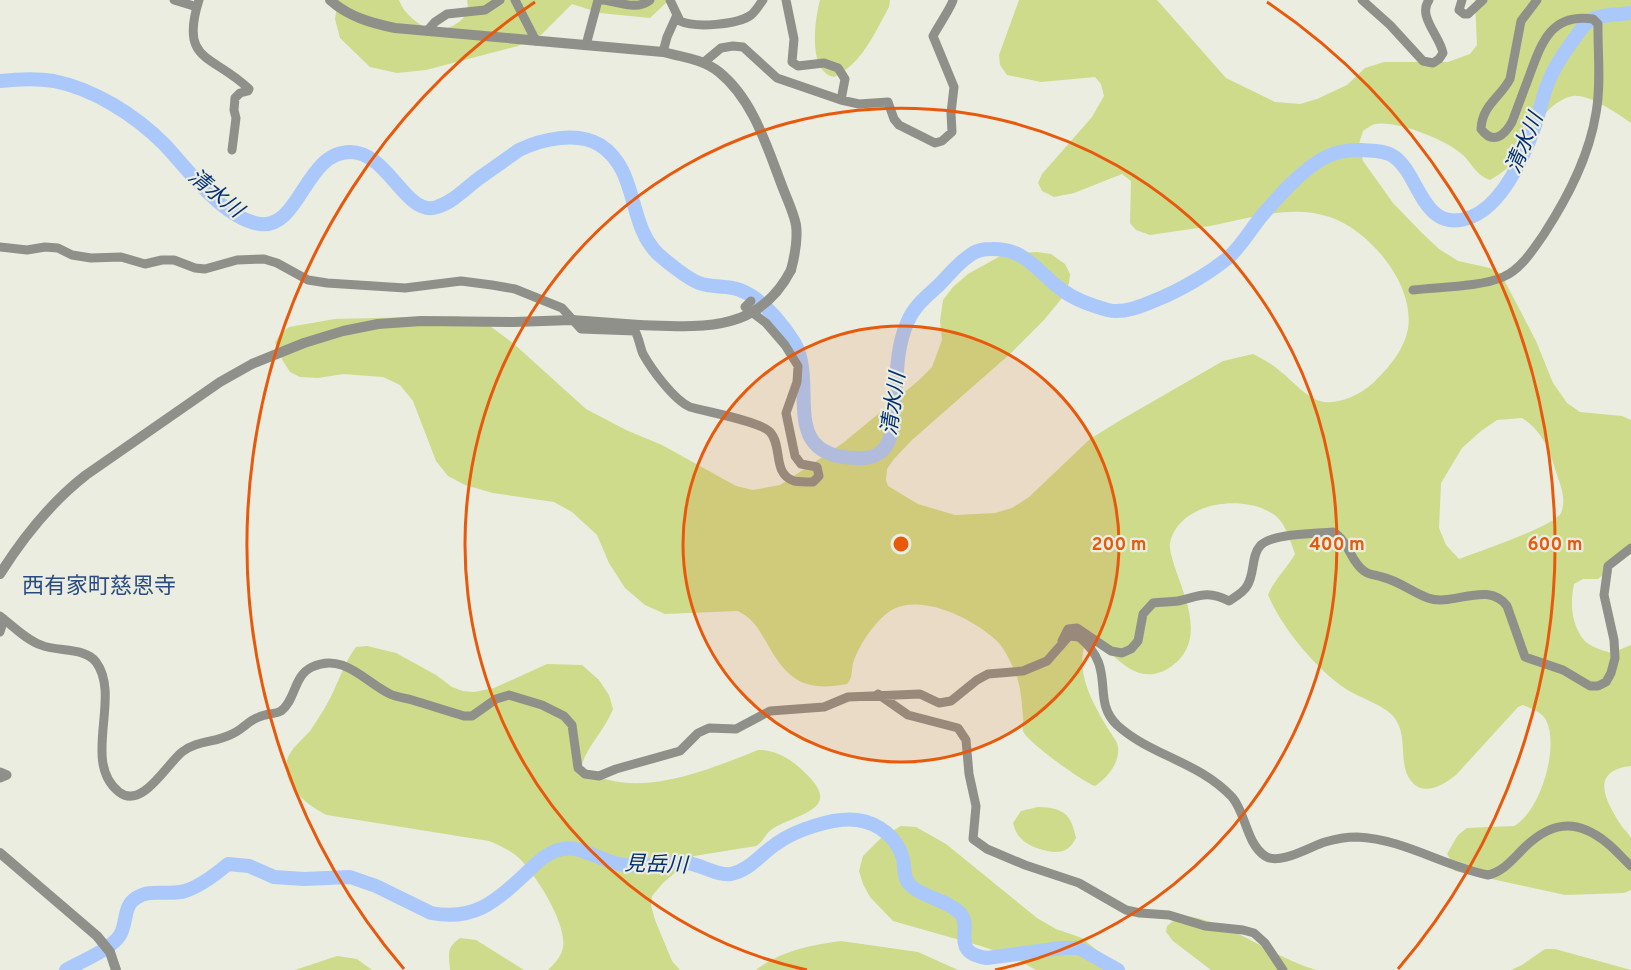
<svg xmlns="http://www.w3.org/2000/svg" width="1631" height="970" font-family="Overpass,'Noto Sans JP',sans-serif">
  <rect width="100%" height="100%" fill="#eaede0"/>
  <path fill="#cddb8b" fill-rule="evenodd" d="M338,0H399C404,15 419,24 432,32C449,29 472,21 467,0H669L650,18L600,13L572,4L541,35L518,46L426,70L397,73L370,67L340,38L335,19Z
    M820,0H890L889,7C875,32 862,64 834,77C807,72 815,19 820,0Z
    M1019,0H1157L1226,78L1275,102L1300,104L1317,99L1347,85L1365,68L1384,62H1448L1470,54L1477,45L1475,0H1631V123C1618,114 1589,94 1573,96C1555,99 1540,118 1532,132C1527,138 1526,147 1522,153C1514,164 1502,173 1490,180C1476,175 1473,165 1463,155C1447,140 1397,120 1375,124C1371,125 1366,129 1363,131L1359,144L1363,161L1393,203L1421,232L1439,249L1458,261L1490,268L1501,274L1536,341L1553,383L1567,403L1580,412L1622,416L1631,420V552L1598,579H1583L1574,584C1570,603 1571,624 1584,640C1590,647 1602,650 1611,653L1631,645V766C1587,771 1607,804 1623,828C1626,831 1630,835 1631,839C1631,851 1631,877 1631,890L1624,893L1565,895L1455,871L1450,866L1452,862L1447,854L1458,835L1467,828L1514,826C1540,812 1560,747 1546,720C1541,711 1532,709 1523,705L1518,707L1456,775C1446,783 1428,795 1415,785C1396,769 1409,740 1396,720C1387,705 1361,699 1346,689C1316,669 1282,628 1268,595C1274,580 1287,568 1295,554C1291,543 1286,525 1277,517C1249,493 1179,500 1170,543C1169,549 1172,558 1174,565C1185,598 1208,643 1169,668C1138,687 1119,659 1096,641L1084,647C1077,676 1093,703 1107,727C1110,733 1117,740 1118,747C1120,763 1107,778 1095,786C1083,782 1027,742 1023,731C1022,727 1024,721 1023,717C1022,705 1021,689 1017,677C1012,665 1006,650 997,641C973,618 915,589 886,614C872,626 859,645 853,663C851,672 853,677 847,684C806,692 788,681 768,645C759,630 754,619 738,611L665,614L645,605L625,588L609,563L597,535L572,512L554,502L493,493L465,485L448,476L436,461L413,401L400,385L383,377L343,374L318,378L300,377L290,372L283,361L275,343L280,334L289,327L335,319L458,316L490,326L514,344L586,409L626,430L662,445L736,486L753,490L780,485L812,464L843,443L918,381L932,367L942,340L940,321L943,300L953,287L968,274L1004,254L1037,252L1051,254L1065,264L1070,274L1069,283L1062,298L1044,320L1010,354L912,440L894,459L887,469L886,480L888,486L918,504L955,515L995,513L1012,508L1029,497L1090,439L1119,421L1223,361L1253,354C1263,359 1272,364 1280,371C1294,382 1307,399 1324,402C1343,404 1365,392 1377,379C1391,365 1404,349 1408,329C1415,284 1370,231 1330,217C1290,203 1244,220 1204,227C1186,230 1168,232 1150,235L1136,230L1130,223L1131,181L1122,174L1074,193L1054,197L1042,191L1038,183L1042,174L1092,117L1104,96L1101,84L1095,77L1041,82L1007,75L1000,65L999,55ZM1522,418C1542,431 1550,450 1556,472C1560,485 1567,498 1561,513C1555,526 1477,552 1459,559L1446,545L1439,528L1441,483L1462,448L1481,431L1497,420Z
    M367,646L396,653L436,675L452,687L463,691L474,692L494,688L547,664L582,665L599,680L609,695L613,709C605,730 585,748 581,768C634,802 705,771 758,750C773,749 789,758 800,768C849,811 797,812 771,830C765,834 764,841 756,846L694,856L663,883L652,896L651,905L655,920L672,961L680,970H548C554,964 562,956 563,947C567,924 537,877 521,860C512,851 501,846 489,841L327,815C308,806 281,785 287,760C290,749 303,739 310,731C316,722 322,713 327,704C338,685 343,664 356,647Z
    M1038,807C1063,808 1071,813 1076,838C1074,841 1071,847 1067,849C1058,856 1034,849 1025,842C1018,837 1015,831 1013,823L1021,811Z
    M901,826L916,827L946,844L1037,918L1056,929L1082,938L1112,963L1115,970H1036L1013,957L981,946L893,921L870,897L863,884L859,871L863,856L882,837Z
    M1180,915C1229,920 1269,956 1316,970H1211L1173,941L1166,932L1167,926Z
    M460,938L476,940L524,970H450C449,954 446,948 460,938Z
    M841,941L918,952L958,970H756C780,951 811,945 841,941Z
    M1545,949H1555L1631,970H1511L1522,965Z
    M337,956L357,959L372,970H295Z"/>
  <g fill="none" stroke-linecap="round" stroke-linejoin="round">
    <path stroke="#aac9fa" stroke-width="14" d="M0,81C18,79 36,78 54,81C94,89 135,115 164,144C187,168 223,219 260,224C300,229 305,152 350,152C389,152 406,218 437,207C453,202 465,189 478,179C492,169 505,160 519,150C542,139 577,131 600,145C639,170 627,224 658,254C667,262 688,279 699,283C712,288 728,285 740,290C763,299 781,322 794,342C819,384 776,457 857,458C868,459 880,456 886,446C892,437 893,424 894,414C897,384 895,351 907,323C914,306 926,297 939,285C949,275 957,264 969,256C976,250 983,249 992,249C1026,248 1037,272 1062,290C1074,299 1093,306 1108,310C1123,314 1142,306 1156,300C1179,291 1210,273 1229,257C1241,246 1250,231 1260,218C1277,198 1304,167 1328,156C1338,151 1350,150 1361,150C1372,151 1384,150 1393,156C1420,173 1422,236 1471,217C1502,205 1522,160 1533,131C1539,115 1542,98 1548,83C1554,67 1564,53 1574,39C1579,33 1583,25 1590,20C1601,14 1618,15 1631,13
      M66,970C80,962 112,949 120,935C127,924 123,906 136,898C150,888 170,896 185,891C201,886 215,875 228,864L249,866L274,877L304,879L350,877L376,886L431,913C472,921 495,903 523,876C532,868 540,858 551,853C578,839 597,862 624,865C645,868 667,861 687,863C703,865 716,876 731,874C750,870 761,854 776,844C795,830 834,817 857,820C879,823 898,838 903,859C905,868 903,878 910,885C925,899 947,899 961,914C973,929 949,952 987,958L1062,948H1079L1118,970"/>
    <path stroke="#8f908a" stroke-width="9" d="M174,0L197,7
      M199,0C179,63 213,54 249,89L248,91L240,93L235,98L234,110L236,118L232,150
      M515,0L536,41
      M603,0C619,2 637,11 650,0
      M670,0L680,21C695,28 737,25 751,15C756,11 759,5 763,0
      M786,0L794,39L792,62L798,66L824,63L838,68L845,79L841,100
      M1362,0L1390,25L1423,61L1433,63L1439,59L1443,53C1440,36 1417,16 1429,0
      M1462,0L1459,10L1464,14H1468L1483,0
      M427,31L435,22L447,14L485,10L500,0
      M586,45L598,0
      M663,52L667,37L676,17
      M703,63L721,48L733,46L743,47L777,78L841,100L859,104L888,102L894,119L899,125L935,143L942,141L952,132L951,113L954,87L933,36C937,28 952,6 953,0
      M0,247L27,250L45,247L58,248L72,255L91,258L121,257L145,264L162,260H174L195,268L205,269L237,260L264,259L277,263L308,280L327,283L405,288L461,281L492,285L515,289L562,308L581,329L635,331C639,338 640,347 643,354C652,370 674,400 690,407C707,412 760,421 770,432C783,446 772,474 794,481C800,482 807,482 813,482L819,476L817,467L801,464L795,456L786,413L797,382L798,366L785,345L766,323L745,307L751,301
      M1413,290C1438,287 1481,287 1503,277C1521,269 1533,250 1544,234C1568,197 1589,157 1596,113C1601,86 1598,57 1598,30V24L1593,19C1552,13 1542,41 1530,74C1524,90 1518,106 1512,122C1504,136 1493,145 1481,129C1482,105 1500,98 1510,79L1521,21L1537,0
      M0,616C12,625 26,640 41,645C57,652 85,647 96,662C122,697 81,762 119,792C142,810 166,765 182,752C198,740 215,743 232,734C242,730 249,720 259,717C265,714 276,714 281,711C296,700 293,676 312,667C343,652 365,682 390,694C396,697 405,698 412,700C429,705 447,711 464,716H472L496,699L509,695L542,705L564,716L572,725L578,768L585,774L599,776L616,769L680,751L698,733L709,728L736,729L770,711L824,707L848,697L920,694L939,703L951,701L977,680L988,674L1023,671L1047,661L1069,636L1079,637C1118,668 1090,699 1117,725C1151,756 1198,761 1232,797C1246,813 1246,843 1265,856C1279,866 1311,846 1325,842C1335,839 1346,837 1357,837C1404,839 1443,866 1488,875C1502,872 1511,861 1521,851C1549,822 1575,817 1607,843C1616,850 1623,859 1631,866
      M0,632L4,619
      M1062,641L1068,629L1077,628L1111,651L1122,653L1131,649L1138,641L1143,614L1153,603C1161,602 1170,602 1178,601C1200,596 1207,590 1229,601C1235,597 1244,592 1247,586C1255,574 1251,556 1260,546C1271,533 1316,534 1333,532C1349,541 1350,561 1364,571C1369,575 1376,575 1382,577C1399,581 1412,592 1428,598C1453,607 1488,580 1507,606L1525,657L1563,670L1590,686H1598L1606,682L1611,673L1615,658L1614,640L1604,595L1608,566L1631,548
      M878,694L908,715L958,728L966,740L969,774L976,806L973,839L987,849L1025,865L1079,883L1126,910L1140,913L1169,915L1205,926L1243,930L1254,933L1265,943L1283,970
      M0,772L7,775L0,778"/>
    <path stroke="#8f908a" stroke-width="10" d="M330,0C349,17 371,23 395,28L663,52C682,57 703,59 719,72C754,100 768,150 784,191C788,201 794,214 796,225C798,240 795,255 791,270
      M0,574C24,536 50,503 86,475L220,382L252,364L304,343L343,331L378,324L421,321L514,322L572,320L639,325
      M0,853L97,936L110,952L116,970"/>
    <path stroke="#8f908a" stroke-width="10" d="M639,325C700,327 758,334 791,270"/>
  </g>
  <circle cx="901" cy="544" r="218" fill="#e8590c" fill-opacity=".12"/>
  <g fill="none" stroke="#e8590c" stroke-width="3">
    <circle cx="901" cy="544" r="218"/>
    <path d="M807 970A436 436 0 1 1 995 970"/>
    <path d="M404 969A654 654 0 0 1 535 2M1267 2A654 654 0 0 1 1398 969"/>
  </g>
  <g text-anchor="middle" stroke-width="4.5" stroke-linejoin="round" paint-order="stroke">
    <g font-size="21" font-style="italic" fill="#022f73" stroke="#eaede0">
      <text transform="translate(1524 143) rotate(-67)" y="7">清水川</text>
      <text transform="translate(216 193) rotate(39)" y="7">清水川</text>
      <text transform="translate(893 404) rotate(-82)" y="7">清水川</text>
      <text transform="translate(656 864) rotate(2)" y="7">見岳川</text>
    </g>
    <g font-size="22" fill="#294b82" stroke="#eaede0">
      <text x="99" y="593">西有家町慈恩寺</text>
    </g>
  </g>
  <circle cx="901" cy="544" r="9" fill="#e8590c" stroke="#eaede0" stroke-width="3"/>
  <g font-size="18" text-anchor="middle" font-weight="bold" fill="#e8590c" stroke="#eaede0" stroke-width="4.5" stroke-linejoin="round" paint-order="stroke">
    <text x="1119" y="550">200 m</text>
    <text x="1337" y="550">400 m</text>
    <text x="1555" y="550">600 m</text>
  </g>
</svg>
